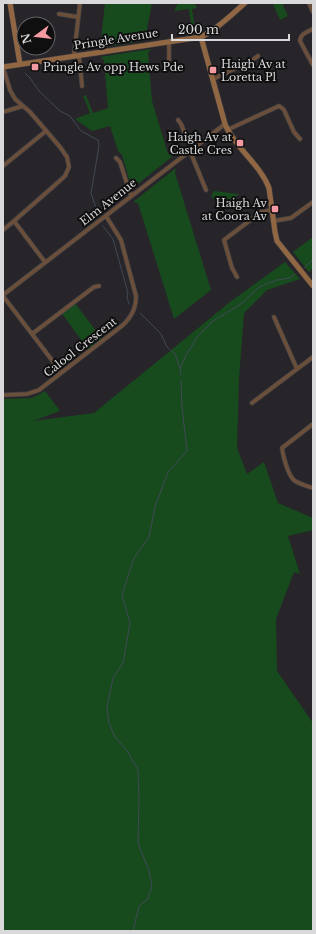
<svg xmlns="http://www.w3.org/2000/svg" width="316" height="934" font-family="'Libre Baskerville',serif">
  <rect width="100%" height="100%" fill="#272529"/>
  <path fill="#174b1d" d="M105,3H152L145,40L100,48Z
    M178,3H194L197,8L192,9L195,30L192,31L189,9L174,11Z
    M275,3H282L288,16L280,20L273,4Z
    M151,49L148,53L152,101L168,154L173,156L134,187L131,186L122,155L118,151L110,126L92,131L75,119L90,113L83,96L86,95L93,113L108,108L104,60L100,57Z
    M176,168L175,173L211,290L174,319L138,203L133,202Z
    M214,191L239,194L222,208L211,196Z
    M313,237V268L309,272L293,252Z
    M285,262L300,279L267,290L244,313L239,379L237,448L247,474L264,462L278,503L313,518V530L288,536L300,574L294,572L276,619L277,671L313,723V931H3V399L32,398L45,391L60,411L33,421L94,413L230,302Z
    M74,302L103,340L89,351L61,312Z"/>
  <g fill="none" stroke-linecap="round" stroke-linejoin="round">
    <path stroke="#414956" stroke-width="1" d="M25,73L30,78L39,91L60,111L70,116L81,131L98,140L99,146L91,193L97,211
      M103,226L113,239L128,293L127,297L129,304
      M304,268L313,259
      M140,313L161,334L167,347L175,354L180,368
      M181,375L180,369L186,355L198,336L213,321L241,304L259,287L277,280L290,278L295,274
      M133,931L139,906L147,900L152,886L149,871L138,843L139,799L138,770L128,752L115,737L109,723L107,707L113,678L123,663L130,623L122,595L134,558L149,537L155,507L168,472L187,451L182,407L181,380"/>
    <defs>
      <path id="street" d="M309,3L313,12
        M59,14L78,17
        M313,29C307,32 300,34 300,41L313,65
        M74,55L80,3
        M79,55L82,86
        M169,66V41
        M213,79L251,61L258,56
        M3,112L23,106
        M178,120L181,124L187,139L193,148
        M227,130L279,106L282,108L284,110L294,132L300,139
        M190,151L206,190
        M116,158L120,162L131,196
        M3,166L46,131
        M14,221L45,262
        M273,221L291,218L313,202
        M3,230L14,221L55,185L65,176L69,167L67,157L60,147L30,112L15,99L10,90L3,67
        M237,277L232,268L224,240L261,212L272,210
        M3,295L225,124
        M3,296L61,372
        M274,317L297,369
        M32,334L94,287L99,286
        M3,395L27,394L39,390L123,325C132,316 136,308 136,296L121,240L106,216
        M252,403L313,357
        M313,424L282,448C283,456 288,476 295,481C300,484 307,486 313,488"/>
      <path id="secondary" d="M10,3L20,64
        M201,37L225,124C235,148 260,164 269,188L275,232L277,241L313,286
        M3,67L201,37C217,30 232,14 245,3"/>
    </defs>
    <use href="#street" stroke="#434245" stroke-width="5"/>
    <use href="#secondary" stroke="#434245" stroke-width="6"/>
    <use href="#street" stroke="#6b4f3a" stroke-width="3.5"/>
    <use href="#secondary" stroke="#916642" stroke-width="5"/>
  </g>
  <g fill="#f49aa3" stroke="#100f10" stroke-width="1.5">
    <rect x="31" y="63" width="8" height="8" rx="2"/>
    <rect x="209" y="66" width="8" height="8" rx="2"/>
    <rect x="236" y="139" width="8" height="8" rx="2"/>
    <rect x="271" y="205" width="8" height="8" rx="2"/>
  </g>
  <g text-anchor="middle" stroke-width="4" stroke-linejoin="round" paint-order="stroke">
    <g font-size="11" fill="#d9d8da" stroke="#100f10">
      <text transform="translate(116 39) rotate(-9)" y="4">Pringle Avenue</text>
      <text transform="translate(108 202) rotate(-38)" y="4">Elm Avenue</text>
      <text transform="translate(80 347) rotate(-38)" y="4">Calool Crescent</text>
    </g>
    <g font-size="11" fill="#d9d8da" stroke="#100f10" text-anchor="start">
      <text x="221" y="68">Haigh Av at<tspan x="221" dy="13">Loretta Pl</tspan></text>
      <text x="43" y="71">Pringle Av opp Hews Pde</text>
      <text x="232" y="141" text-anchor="end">Haigh Av at<tspan x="232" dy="13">Castle Cres</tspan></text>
      <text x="267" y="207" text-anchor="end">Haigh Av<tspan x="267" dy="13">at Coora Av</tspan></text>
    </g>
  </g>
  <rect width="316" height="934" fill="none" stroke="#d9d8da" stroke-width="8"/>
  <g transform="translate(36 36) rotate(255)"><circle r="19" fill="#100f10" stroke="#605f61"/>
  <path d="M0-3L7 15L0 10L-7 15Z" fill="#f49aa3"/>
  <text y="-6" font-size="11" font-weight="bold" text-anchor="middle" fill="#d9d8da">N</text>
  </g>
  <path d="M172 34v6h117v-6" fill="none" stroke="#d9d8da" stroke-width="2"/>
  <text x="178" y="34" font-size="12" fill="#d9d8da" stroke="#100f10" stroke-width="3" paint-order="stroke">200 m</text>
</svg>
